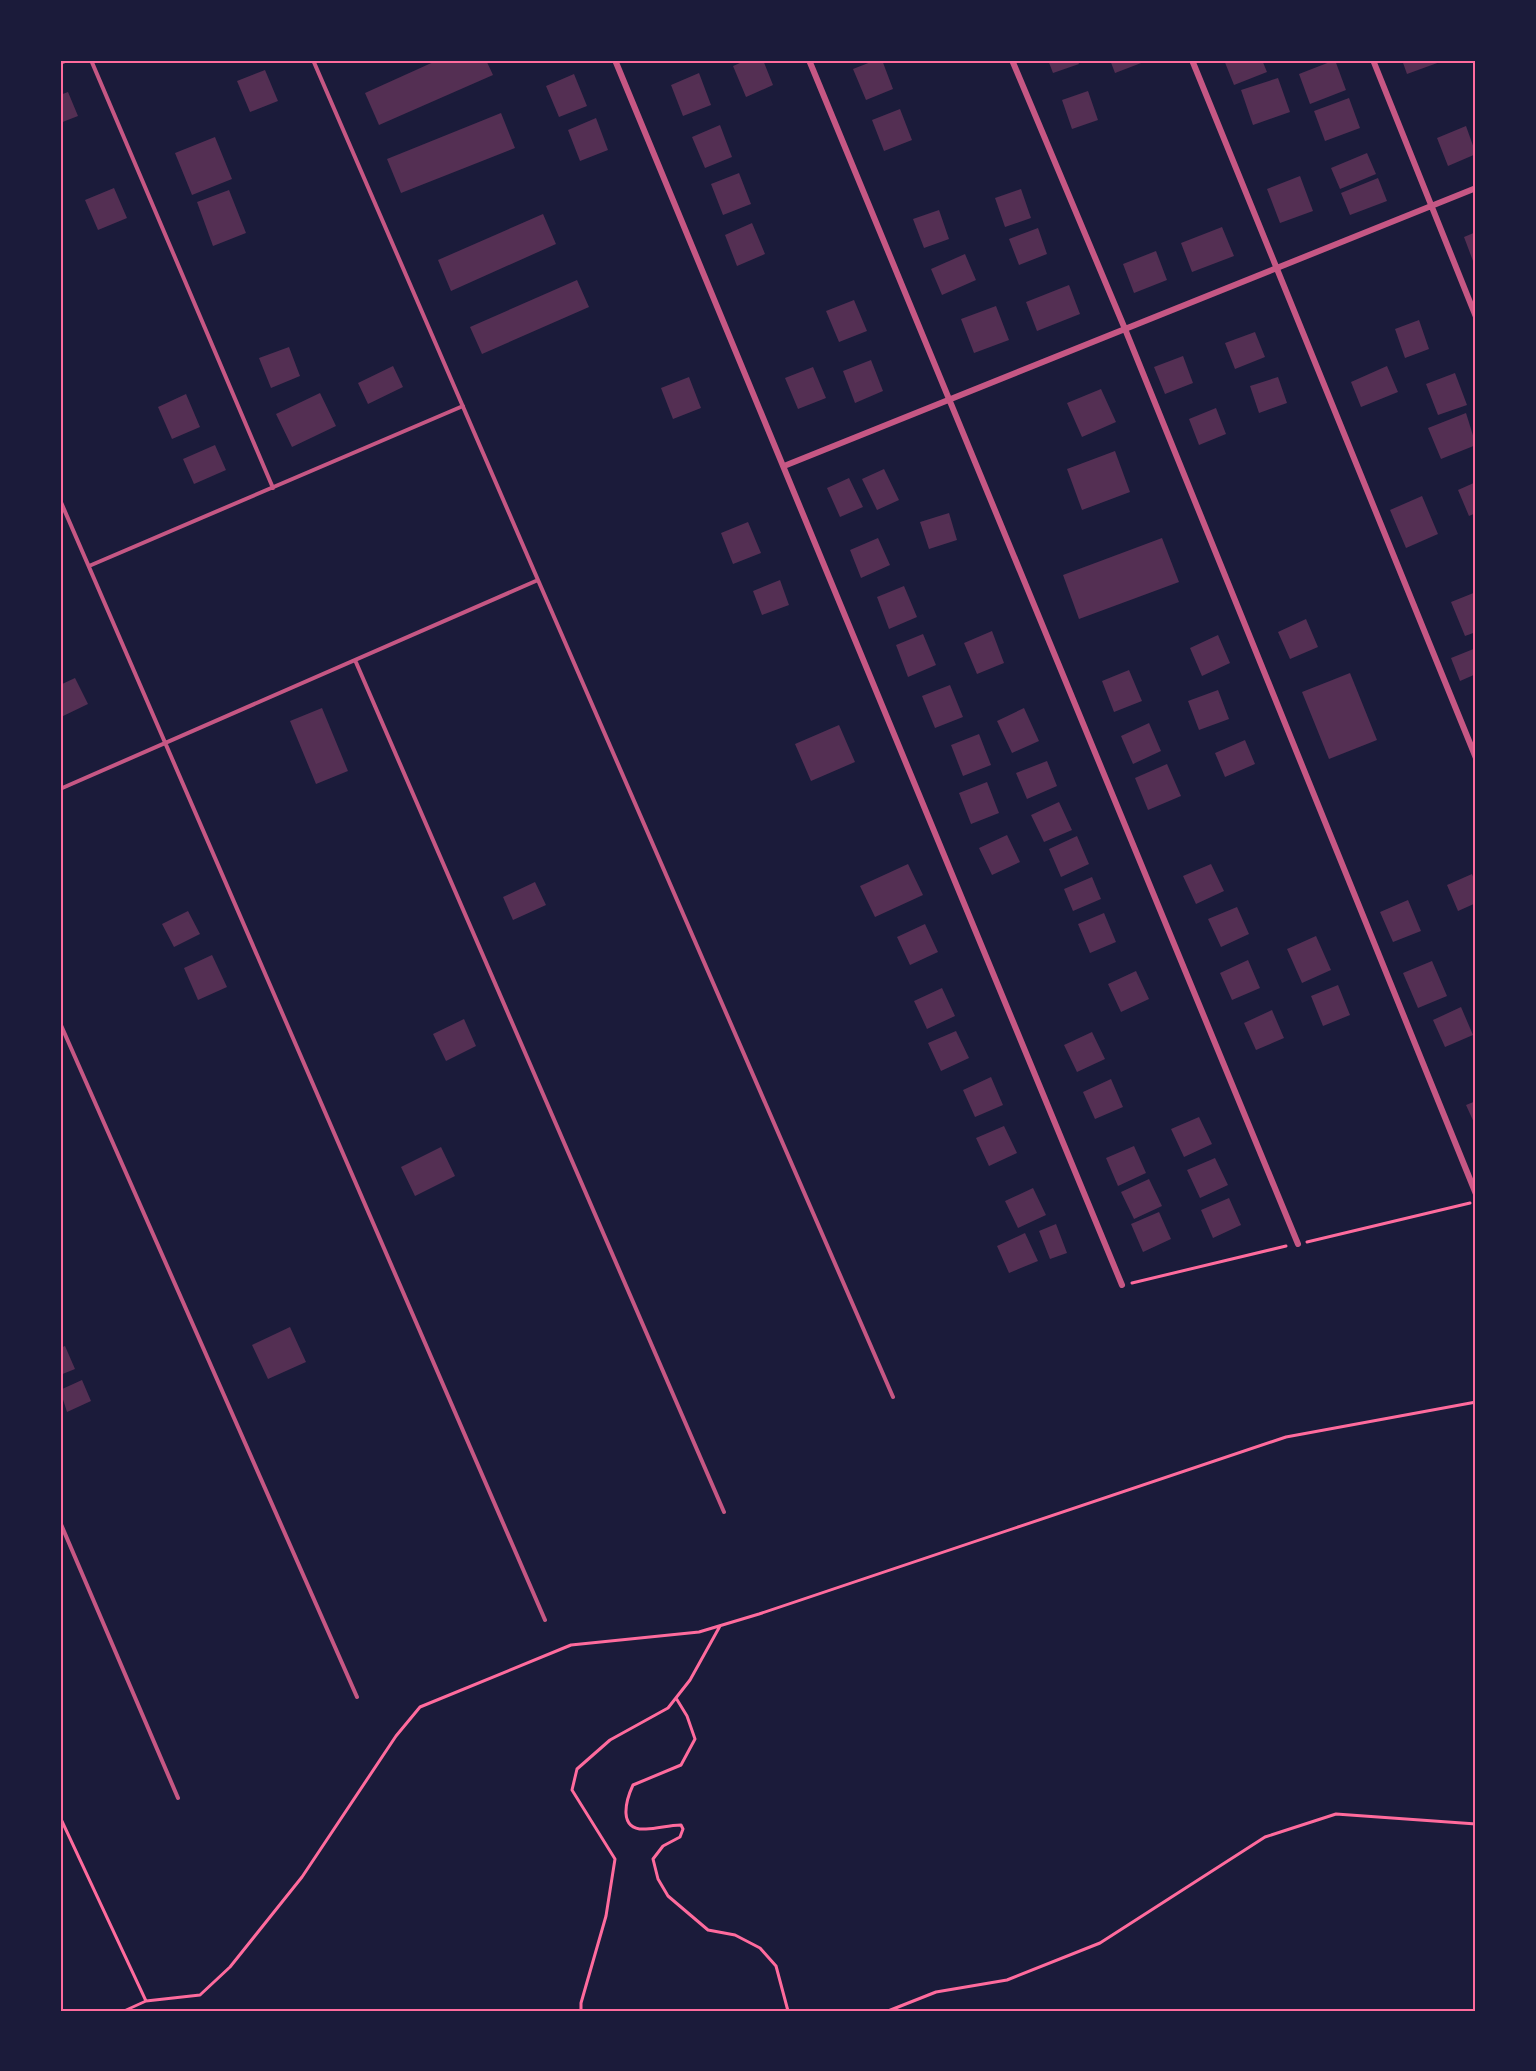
<svg xmlns="http://www.w3.org/2000/svg" width="1536" height="2071" font-family="'DM Sans',sans-serif">
  <rect width="100%" height="100%" fill="#1b1b3a"/>
  <path fill="#542f53" d="M438,60H486L493,75L379,125L365,93Z
    M747,60H763L773,85L746,97L733,66Z
    M876,60H882L893,89L866,100L853,69Z
    M1048,60H1077L1079,64L1053,73Z
    M1110,60H1149L1115,73Z
    M1224,60H1262L1267,72L1234,85Z
    M1335,60L1346,90L1310,104L1299,74Z
    M1402,60H1439L1440,62L1407,74Z
    M265,70L278,101L250,112L237,81Z
    M699,73L711,105L683,116L671,85Z
    M574,74L587,106L559,117L546,86Z
    M1278,78L1290,112L1253,125L1241,90Z
    M1088,91L1098,120L1072,129L1062,100Z
    M68,92L78,116L60,123V95Z
    M1349,98L1360,128L1325,141L1314,111Z
    M900,109L912,140L884,151L872,120Z
    M501,113L515,148L401,193L387,159Z
    M596,118L608,150L580,161L568,130Z
    M720,125L732,157L705,168L692,137Z
    M1466,126L1476,154L1448,166L1437,138Z
    M215,137L232,179L192,195L175,153Z
    M1367,153L1376,174L1340,189L1331,168Z
    M739,173L751,204L723,215L711,184Z
    M1300,176L1313,211L1280,223L1267,189Z
    M1378,178L1387,201L1350,215L1341,193Z
    M114,188L127,218L98,230L85,200Z
    M1021,189L1031,218L1005,227L995,198Z
    M229,190L246,233L213,246L197,202Z
    M939,210L949,239L924,248L913,219Z
    M543,214L556,244L451,291L438,260Z
    M752,223L765,254L737,266L725,235Z
    M1222,227L1234,256L1192,272L1181,243Z
    M1038,228L1047,254L1019,265L1009,239Z
    M1476,232V260L1473,261L1464,237Z
    M1156,251L1167,280L1134,293L1123,264Z
    M965,254L976,280L942,295L931,269Z
    M577,280L589,307L482,354L470,327Z
    M1069,285L1080,314L1037,331L1026,302Z
    M854,300L867,331L839,342L826,311Z
    M996,306L1009,340L974,353L961,319Z
    M1419,320L1429,349L1405,358L1395,329Z
    M1255,332L1265,357L1235,369L1225,343Z
    M289,347L300,376L271,388L259,358Z
    M1183,356L1193,383L1165,394L1154,367Z
    M871,360L883,391L855,403L843,371Z
    M393,366L403,387L368,404L358,383Z
    M1387,366L1398,392L1361,407L1351,382Z
    M813,367L826,398L798,409L785,378Z
    M1455,373L1467,405L1438,415L1426,384Z
    M689,377L701,408L673,419L661,388Z
    M1278,377L1287,403L1259,413L1250,386Z
    M1101,389L1116,422L1082,437L1067,403Z
    M320,393L336,426L292,447L276,414Z
    M186,394L200,427L172,439L158,407Z
    M1216,408L1226,434L1199,445L1189,419Z
    M1466,413L1476,445L1441,459L1428,428Z
    M215,445L226,470L194,484L183,459Z
    M1115,451L1130,492L1082,510L1067,469Z
    M884,469L899,500L877,510L862,479Z
    M849,478L863,507L840,517L827,488Z
    M1476,482V513L1469,516L1458,490Z
    M1422,496L1438,534L1406,548L1390,510Z
    M949,513L957,540L929,549L920,522Z
    M748,522L761,553L733,564L721,533Z
    M878,538L890,565L861,578L850,550Z
    M1162,538L1179,582L1079,619L1063,575Z
    M780,580L789,605L762,615L753,591Z
    M904,586L917,617L889,629L877,597Z
    M1476,592V632L1465,636L1451,602Z
    M1306,619L1318,647L1290,659L1278,632Z
    M992,631L1004,663L977,674L964,643Z
    M923,634L936,665L908,677L896,645Z
    M1218,635L1230,663L1202,676L1190,648Z
    M1476,648V674L1460,681L1451,658Z
    M1129,670L1142,701L1114,712L1102,681Z
    M1350,673L1377,740L1329,759L1302,692Z
    M75,678L88,704L61,717L60,685Z
    M950,685L963,717L935,728L922,696Z
    M1218,690L1229,719L1199,730L1188,701Z
    M322,708L348,771L316,784L290,721Z
    M1024,708L1039,741L1012,753L997,721Z
    M1149,723L1161,751L1133,764L1121,736Z
    M839,725L855,762L811,781L795,744Z
    M979,734L991,765L963,776L951,745Z
    M1245,740L1255,764L1225,777L1215,753Z
    M1047,761L1057,786L1027,799L1016,773Z
    M1167,764L1181,796L1148,810L1135,778Z
    M987,782L999,813L971,824L959,793Z
    M1059,802L1072,830L1044,842L1031,815Z
    M1007,835L1020,862L992,875L979,848Z
    M1077,836L1089,864L1061,877L1049,849Z
    M908,864L923,895L875,917L860,886Z
    M1211,864L1224,891L1196,904L1183,876Z
    M1472,874L1476,884V903L1458,911L1447,885Z
    M1092,877L1101,899L1073,911L1064,889Z
    M535,882L546,905L513,920L503,897Z
    M1408,900L1421,931L1393,942L1380,912Z
    M1237,907L1249,934L1221,947L1208,919Z
    M188,911L200,934L174,947L162,924Z
    M1104,913L1116,942L1090,953L1078,924Z
    M925,924L938,952L910,965L897,937Z
    M1316,936L1331,970L1302,983L1287,949Z
    M212,955L227,987L198,1000L184,968Z
    M1248,960L1260,988L1232,1000L1220,973Z
    M1432,961L1447,996L1418,1008L1403,973Z
    M1136,971L1149,999L1121,1012L1108,984Z
    M1338,985L1350,1015L1323,1026L1311,996Z
    M942,988L955,1016L927,1029L914,1001Z
    M1461,1007L1473,1035L1445,1047L1433,1020Z
    M1272,1010L1284,1038L1256,1050L1244,1023Z
    M464,1019L476,1046L446,1061L433,1034Z
    M956,1031L969,1058L941,1071L928,1043Z
    M1092,1032L1105,1059L1077,1072L1064,1045Z
    M991,1077L1003,1105L975,1117L963,1090Z
    M1111,1079L1123,1107L1095,1119L1083,1092Z
    M1476,1101V1127L1466,1105Z
    M1199,1117L1212,1144L1184,1157L1171,1129Z
    M1004,1126L1017,1153L989,1166L976,1138Z
    M1134,1146L1146,1173L1118,1186L1106,1158Z
    M441,1147L455,1176L415,1196L401,1167Z
    M1215,1158L1228,1185L1200,1198L1187,1170Z
    M1149,1179L1162,1206L1134,1219L1121,1192Z
    M1033,1188L1046,1215L1018,1228L1005,1201Z
    M1229,1198L1241,1225L1213,1238L1201,1210Z
    M1159,1212L1171,1239L1143,1252L1131,1224Z
    M1056,1224L1067,1253L1050,1259L1039,1231Z
    M1025,1233L1038,1261L1009,1273L997,1246Z
    M290,1327L306,1362L268,1379L252,1345Z
    M65,1346L75,1369L60,1375V1348Z
    M82,1380L91,1401L67,1412L60,1390Z"/>
  <g fill="none" stroke-linecap="round" stroke-linejoin="round">
    <path stroke="#ff6b9d" stroke-width="3" d="M1307,1242L1470,1203
      M1132,1283L1286,1246
      M676,1698L687,1716L695,1739L681,1765L633,1785C626,1800 617,1831 646,1829C658,1829 668,1825 681,1825L683,1829L680,1837L663,1846L653,1859L658,1879L668,1896L708,1930L735,1935L760,1948L776,1966L788,2011
      M60,1817L146,2001
      M124,2011L146,2001L200,1995L230,1967L302,1877L396,1736L420,1707L571,1645L699,1632L759,1614L1286,1437L1476,1402
      M581,2011V2003L606,1916L615,1859L572,1790L577,1769L610,1740L668,1708L690,1680L720,1626
      M888,2011L936,1992L1007,1980L1100,1943L1265,1837L1336,1814L1476,1824"/>
    <path stroke="#c65784" stroke-width="4" d="M91,60L273,488
      M60,63L68,60
      M60,500L545,1620
      M89,566L463,406
      M538,580L893,1397
      M355,660L724,1512
      M60,789L538,580L313,60
      M60,1023L357,1697
      M60,1522L178,1798"/>
    <path stroke="#c65784" stroke-width="6" d="M615,60L1122,1285
      M809,60L1298,1244
      M1012,60L1125,329L1476,1194
      M1192,60L1476,758
      M1373,60L1476,317
      M784,466L1476,188"/>
  </g>
  <rect width="1536" height="2071" fill="none" stroke="#1b1b3a" stroke-width="123"/>
  <rect x="62" y="62" width="1412" height="1948" fill="none" stroke="#ff6b9d" stroke-width="2"/>
</svg>
